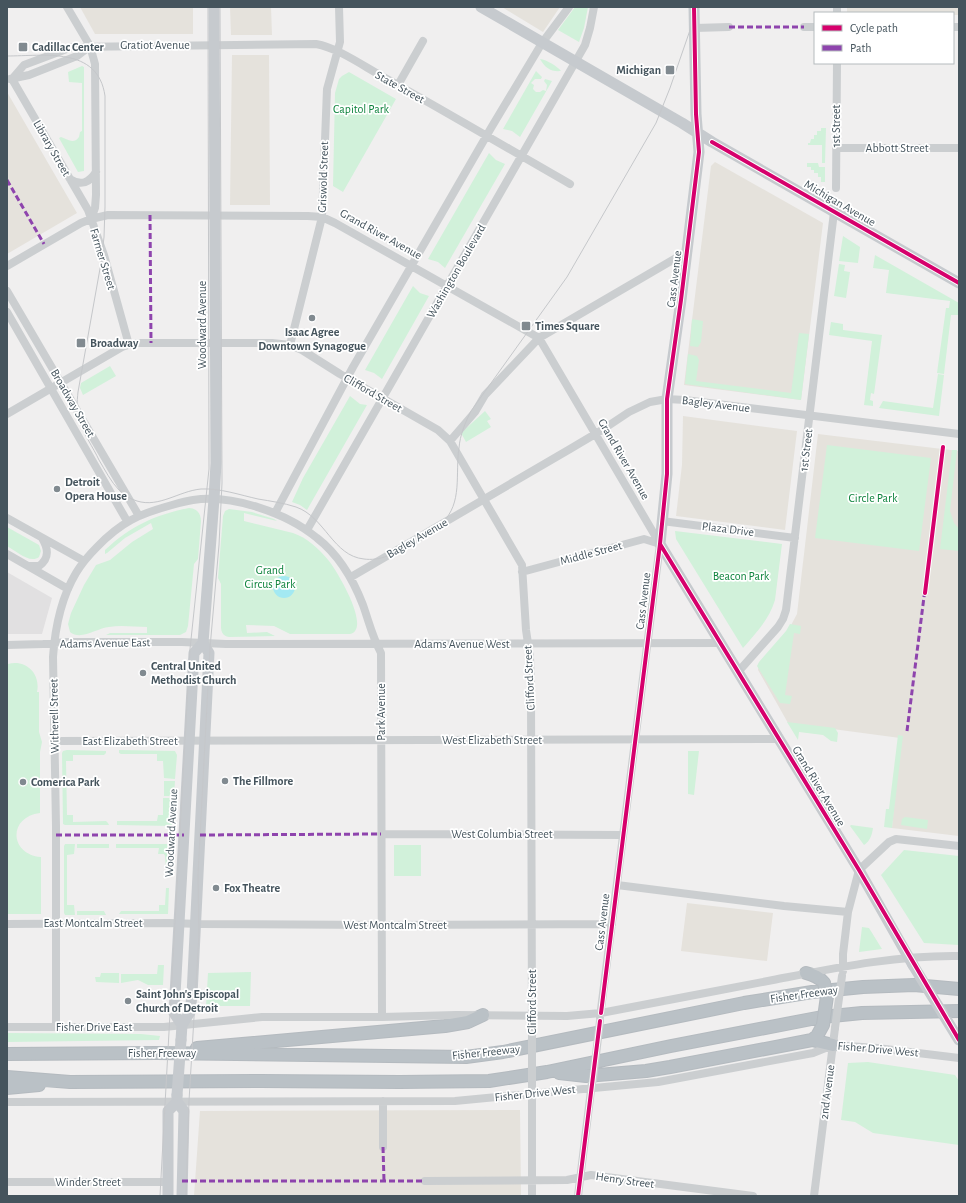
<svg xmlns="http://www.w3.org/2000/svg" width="966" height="1203" font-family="'Alegreya Sans',sans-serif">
  <rect width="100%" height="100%" fill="#f0efef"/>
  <path fill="#e5e2dc" d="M80,7H193V34H95Z
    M230,7H271L272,35H231Z
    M502,7H560L543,32Z
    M847,7H959V15H953V13H847Z
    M232,55H269L270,205H230Z
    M7,92L77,213L7,254Z
    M715,162L823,223L801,400L684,385L711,166Z
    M683,416L797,431L785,530L676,516L682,465Z
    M818,434L959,451V836L892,828L900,738L788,723L758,670L759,663L789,629L797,614Z
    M687,903L773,913L767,961L681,951Z
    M520,1110L521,1196H194L200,1111Z"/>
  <path fill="#e1e0e1" d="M7,572L52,598L42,634H7Z"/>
  <path fill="#d1f1da" d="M575,7H588L584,28L579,42L558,30Z
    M540,59C547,60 557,66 561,71C551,72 545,68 540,59Z
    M82,66L84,67V171L78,172L59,138L61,137C68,139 73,145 79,137L80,132L82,131V83L69,82L68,72Z
    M536,71L542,77L541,79H535L531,83L534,85L533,89L536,92H540L543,90L546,91L547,85L544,81L545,79L552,81L520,137L512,131L503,129Z
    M349,72L396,99L343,192L333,186L335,93L339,79L342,76Z
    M821,128H826L825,163H822V145H808V143H810L811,139H814V135H817V131H821Z
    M489,153L496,160L505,164L445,268L438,262L428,259Z
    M807,163H818L819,167H825V182H821V177H818V173H814V170H811V167H807Z
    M843,236L860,247L858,263L839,261Z
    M875,255L959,303V315H951L944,374L937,373L946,308H949L950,301L886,293L889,270L873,268Z
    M839,264L845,265L844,271L850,272L846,298L834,296Z
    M413,286L420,293L429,296L382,379L374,373L365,370Z
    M692,319L703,321L701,342L698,347L690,346Z
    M831,322L843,324V330L882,335L874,394L871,393L870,400L873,401V406L864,405L872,341L829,335Z
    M799,333L809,334L801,400L685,384L688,354L697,356L699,360L696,381L791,393Z
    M110,366L116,376L83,395L80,388L81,383Z
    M938,374L944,375L939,416L879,408L883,401L933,408Z
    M350,396L360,404L367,405L307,510L300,505L292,502L303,478Z
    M485,411L491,419L487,421L491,427L466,442L461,433Z
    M827,445L931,458L919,551L815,538Z
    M952,450H957L950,511L954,523L959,529V551L940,549Z
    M189,508C196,508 201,513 201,521L198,559L194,564L188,626L186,632L180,635H106L110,633H147V627C135,627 121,625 109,627C97,628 81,641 70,632L68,624L71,613L84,585L96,565L110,560L132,542L153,529L151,523L125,538L107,553L105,554V550C131,526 154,515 189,508Z
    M229,509L252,512L274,519L277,521L244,513V521L293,533C308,538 319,549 329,561C337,571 372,629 350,634H290L274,626L246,625L247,633L267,632L275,636L229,637C223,636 221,632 221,627V584L218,578L223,516L225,511Z
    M7,527L39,545L41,551L39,557C30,564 16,551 7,546Z
    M675,531L782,544L775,600C769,620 756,633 743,648L676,539Z
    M790,624L801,626L800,634L794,633L785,695L792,696L790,704L780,703L757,666L759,662L786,631Z
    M7,662L8,664C26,659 41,674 37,692H39V732L42,742L40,752V813C8,817 9,854 41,857V914H7Z
    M787,722L835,728L838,733L837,742L831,741L823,735L799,732L798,740Z
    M898,735L903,736L892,828L884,827L886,809H889Z
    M67,750L106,751V753L104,755H73V761H66L67,815H73V822L106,821L108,823L109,825H65L63,824L62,753L63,751Z
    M119,750L175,751L177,755L175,779L164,778L163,761H157V754H121L119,753Z
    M688,751H699L694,795L688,794Z
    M164,781H175L174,796H164Z
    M163,798H174L172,826L117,825V821H157L158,815H163Z
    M905,817L928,820L927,829L901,825L902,819Z
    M851,825L873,828C872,835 870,841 864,845L850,826Z
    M65,844H75L74,854L67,855V905H74L75,915H65L64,913V846Z
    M77,844H109V848H77Z
    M116,844H172L170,868H166L165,856L164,854H158L159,848H116Z
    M394,845H421V876H394Z
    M904,850L959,856V945L924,943L881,875Z
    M166,888H169L168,914H119L121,911H159V905H165Z
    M77,911H104L106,915H77Z
    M862,927L869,928L882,949L859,952Z
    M158,965H164L163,985H148L138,980L121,983V974H157Z
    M251,972L250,1006H206L208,973Z
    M101,973H119V983L96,982L95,977H100Z
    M7,1033L141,1034L160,1036L159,1040L7,1042Z
    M868,1062L955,1075L959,1081V1145L873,1133L855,1122L841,1120L848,1063Z"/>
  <path fill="#a3e9f2" d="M273 587a11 11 0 1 1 22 0a11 11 0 1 1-22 0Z"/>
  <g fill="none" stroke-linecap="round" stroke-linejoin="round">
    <defs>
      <path id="highway" d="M806,973C814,975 819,977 824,983
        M812,1040L833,1045
        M197,1048L445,1026L468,1022L483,1015
        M7,1054L157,1053L466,1057L503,1052L744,1003L812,992L863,987L914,985L959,989
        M559,1073L586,1076L646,1071L670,1067L812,1040L817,1036L823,1025
        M7,1077L70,1082L260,1081L400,1082L489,1081L547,1072L671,1046L822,1017L862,1013L959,1011
        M7,1088L39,1085"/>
    </defs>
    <use href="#highway" stroke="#b4babf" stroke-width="14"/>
    <path stroke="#cbced0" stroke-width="8" d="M67,7L90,46L95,64L96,195L95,208L91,219
      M837,7V13
      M804,27H815
      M953,27H959
      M695,28L729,27
      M10,79L29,75L77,56L90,46
      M12,79L24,65L72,47L316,44C339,48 366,68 387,79C448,113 509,149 570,184
      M12,79L88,210L104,255L129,345
      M398,85L423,41
      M836,148H959
      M70,179C81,186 89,183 96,172
      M836,188L837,63
      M7,266L81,223L91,219L108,215L308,216L322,217L335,223L539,338L660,544
      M7,291L139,516
      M7,312L127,521
      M290,345L322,217L327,89L340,42L339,7
      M7,414L122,347L135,343H272L290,345L302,350L340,374L438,430L450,441L522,565L526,630L530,657L531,693L532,1023
      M450,441L475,412L485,395L539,338L688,251
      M275,513L353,367L491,128L542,43L569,7
      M7,518L84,561
      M662,521L795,538
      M307,530L585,45L590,28L594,7
      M7,554L68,589
      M29,566H39C50,558 48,548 42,538
      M522,572L644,539L660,544
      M351,577L570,449L602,430L629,412L650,402L667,399L685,400L959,434
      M7,645L43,644L67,642H182L226,644L721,643
      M738,672L778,627L783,619L786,610L834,212
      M54,741L779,739
      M381,834L623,835
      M617,885L784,906L848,912
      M7,924L169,923L200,924L381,925L612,924
      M843,971V954L848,912L859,870L889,842L896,839L959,846
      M600,1017L660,544
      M7,1027H164L262,1017H382L456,1015L567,1016L601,1013C658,1002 716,991 773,980C835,968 896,955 959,956
      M56,1027V826L53,657C55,628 61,598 76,573C82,563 89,555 97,547C121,522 139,514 172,505C179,503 186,501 193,500C232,494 287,513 317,538C339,555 353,579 363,605C369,622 372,636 381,653L382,1017
      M532,1082V1196
      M383,1101V1147
      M7,1102L455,1101L658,1082L813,1053L833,1045L877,1048L959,1058
      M425,1181L567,1180L591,1175L753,1196
      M7,1182H169
      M578,1196L592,1082
      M814,1196L835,1028"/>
    <path stroke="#c6cace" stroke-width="11" d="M481,7L682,123L712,142L959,283
      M694,7L696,114L699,152L681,300L667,399V474L660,544L859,870L913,965
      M943,1014L959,1040
      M182,1025L174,1013L194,653L203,643L214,499L216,463L214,7
      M181,1040L182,1025L190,1012L192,995L209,653L203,643
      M177,1095V1102L184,1111L182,1196
      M168,1196V1111L177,1102"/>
    <use href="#highway" stroke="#bac1c6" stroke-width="12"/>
    <path stroke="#c5c7ca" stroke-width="1" d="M7,56C44,56 98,46 105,96V207L104,237L101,263L78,392C77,402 76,412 80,422C84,435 93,447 99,460C105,470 111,482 119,490C124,495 130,499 137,501C159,508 179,491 201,489C220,488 240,495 258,499C270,501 284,503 296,507C325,517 333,556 364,559C371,560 380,559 387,556C396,551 405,545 413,540C423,535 434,530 442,523C463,503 455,474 459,448C460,435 465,423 471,411L567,277L656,123L670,88L698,7
      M160,1196L190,649L209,469L208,7
      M186,1196L189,1101L199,934L198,874L210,648L219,545L222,483L220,7"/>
    <defs>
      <path id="highway-bridge" d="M823,1025L827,996L824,983"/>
    </defs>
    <use href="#highway-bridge" stroke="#b4babf" stroke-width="14" stroke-linecap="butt"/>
    <path stroke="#cbced0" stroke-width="8" d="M835,1028L842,976
      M593,1080L600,1021
      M532,1082V1023"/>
    <path stroke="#c6cace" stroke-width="11" d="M913,965L943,1014
      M177,1095L181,1040"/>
    <use href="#highway-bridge" stroke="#bac1c6" stroke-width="12"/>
    <path stroke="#8e44ad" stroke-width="3" stroke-dasharray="6 3" stroke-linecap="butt" d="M729,27H804
      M7,180L44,244
      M150,215L151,343
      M907,731L925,589
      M56,835H184
      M200,835L381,834
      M383,1147L384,1181
      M182,1181H425"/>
    <defs>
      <path id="cycleway" d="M712,142L959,283
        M660,544L859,870L959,1040
        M925,593L943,447
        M601,1013L660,544L667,474V399L681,300L699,152L696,114L694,7
        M578,1196L600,1021"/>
    </defs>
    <use href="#cycleway" stroke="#fff" stroke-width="6"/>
    <use href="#cycleway" stroke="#d6006c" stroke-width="4"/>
  </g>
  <g fill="#818a90" stroke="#fff" stroke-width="1.5">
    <rect x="18" y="42" width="10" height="10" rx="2"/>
    <rect x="665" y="65" width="10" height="10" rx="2"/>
    <circle cx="312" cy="318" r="4"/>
    <rect x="521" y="321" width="10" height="10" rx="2"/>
    <rect x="76" y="338" width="10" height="10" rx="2"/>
    <circle cx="57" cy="489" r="4"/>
    <circle cx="143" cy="673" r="4"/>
    <circle cx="225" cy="781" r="4"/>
    <circle cx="23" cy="782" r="4"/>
    <circle cx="216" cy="888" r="4"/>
    <circle cx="128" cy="1001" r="4"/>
  </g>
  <g text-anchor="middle" stroke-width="3.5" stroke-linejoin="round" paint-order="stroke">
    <g font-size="12" fill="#45545d" stroke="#fff">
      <text x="155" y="49">Gratiot Avenue</text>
      <text transform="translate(400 87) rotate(29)" y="4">State Street</text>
      <text transform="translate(836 126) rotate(-90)" y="4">1st Street</text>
      <text transform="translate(52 148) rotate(60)" y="4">Library Street</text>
      <text x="897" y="152">Abbott Street</text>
      <text transform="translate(323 177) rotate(-88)" y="4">Griswold Street</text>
      <text transform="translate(840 203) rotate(30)" y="4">Michigan Avenue</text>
      <text transform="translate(381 234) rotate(29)" y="4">Grand River Avenue</text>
      <text transform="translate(103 259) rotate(73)" y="4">Farmer Street</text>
      <text transform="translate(456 271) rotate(-60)" y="4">Washington Boulevard</text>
      <text transform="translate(674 279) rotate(-83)" y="4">Cass Avenue</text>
      <text transform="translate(202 325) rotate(-90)" y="4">Woodward Avenue</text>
      <text transform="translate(373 393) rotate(30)" y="4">Clifford Street</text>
      <text transform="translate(73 403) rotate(60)" y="4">Broadway Street</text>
      <text transform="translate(716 404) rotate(7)" y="4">Bagley Avenue</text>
      <text transform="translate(806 450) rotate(-83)" y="4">1st Street</text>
      <text transform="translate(624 459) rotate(60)" y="4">Grand River Avenue</text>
      <text transform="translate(728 529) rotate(7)" y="4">Plaza Drive</text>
      <text transform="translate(417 538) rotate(-30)" y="4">Bagley Avenue</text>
      <text transform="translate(591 553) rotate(-15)" y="4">Middle Street</text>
      <text transform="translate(643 601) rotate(-83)" y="4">Cass Avenue</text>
      <text transform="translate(105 643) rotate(-1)" y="4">Adams Avenue East</text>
      <text x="462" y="648">Adams Avenue West</text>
      <text transform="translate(529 678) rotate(-93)" y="4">Clifford Street</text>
      <text transform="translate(381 712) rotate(-90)" y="4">Park Avenue</text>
      <text transform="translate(54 716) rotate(-91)" y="4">Witherell Street</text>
      <text x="492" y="744">West Elizabeth Street</text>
      <text x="130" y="745">East Elizabeth Street</text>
      <text transform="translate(819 786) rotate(59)" y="4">Grand River Avenue</text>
      <text transform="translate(171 833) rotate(-87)" y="4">Woodward Avenue</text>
      <text x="502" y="838">West Columbia Street</text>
      <text transform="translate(602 922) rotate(-83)" y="4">Cass Avenue</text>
      <text x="93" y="927">East Montcalm Street</text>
      <text x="395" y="929">West Montcalm Street</text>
      <text transform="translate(804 994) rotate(-8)" y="4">Fisher Freeway</text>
      <text transform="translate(532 1002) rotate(-90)" y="4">Clifford Street</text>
      <text x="94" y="1031">Fisher Drive East</text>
      <text transform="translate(878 1049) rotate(5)" y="4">Fisher Drive West</text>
      <text transform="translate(486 1052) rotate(-6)" y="4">Fisher Freeway</text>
      <text x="162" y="1057">Fisher Freeway</text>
      <text transform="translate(827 1092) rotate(-83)" y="4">2nd Avenue</text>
      <text transform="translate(535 1093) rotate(-6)" y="4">Fisher Drive West</text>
      <text transform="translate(625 1180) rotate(8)" y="4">Henry Street</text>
      <text x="88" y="1186">Winder Street</text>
    </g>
    <g font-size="12" font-weight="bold" fill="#45545d" stroke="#fff" text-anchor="start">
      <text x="32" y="51">Cadillac Center</text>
      <text x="661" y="74" text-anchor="end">Michigan</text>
      <text x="535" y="330">Times Square</text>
      <text x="312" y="336" text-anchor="middle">Isaac Agree<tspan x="312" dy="14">Downtown Synagogue</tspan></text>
      <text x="90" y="347">Broadway</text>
      <text x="65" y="486">Detroit<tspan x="65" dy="14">Opera House</tspan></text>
      <text x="151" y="670">Central United<tspan x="151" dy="14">Methodist Church</tspan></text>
      <text x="233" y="785">The Fillmore</text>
      <text x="31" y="786">Comerica Park</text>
      <text x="224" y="892">Fox Theatre</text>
      <text x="136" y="998">Saint John's Episcopal<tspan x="136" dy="14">Church of Detroit</tspan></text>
    </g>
    <g font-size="12" fill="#0f843e" stroke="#fff">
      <text x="361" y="113">Capitol Park</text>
      <text x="873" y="502">Circle Park</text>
      <text x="270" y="574">Grand<tspan x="270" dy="14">Circus Park</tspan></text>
      <text x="741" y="580">Beacon Park</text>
    </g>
  </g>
  <rect width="966" height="1203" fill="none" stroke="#45545d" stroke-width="16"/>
  <rect x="814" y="12" width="140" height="52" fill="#ffffff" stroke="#b5bbbe"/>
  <rect x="822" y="25" width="20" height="6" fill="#d6006c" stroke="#b5bbbe"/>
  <text x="850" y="32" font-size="12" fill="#45545d">Cycle path</text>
  <rect x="822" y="45" width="20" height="6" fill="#8e44ad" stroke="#b5bbbe"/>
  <text x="850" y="52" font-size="12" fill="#45545d">Path</text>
</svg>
